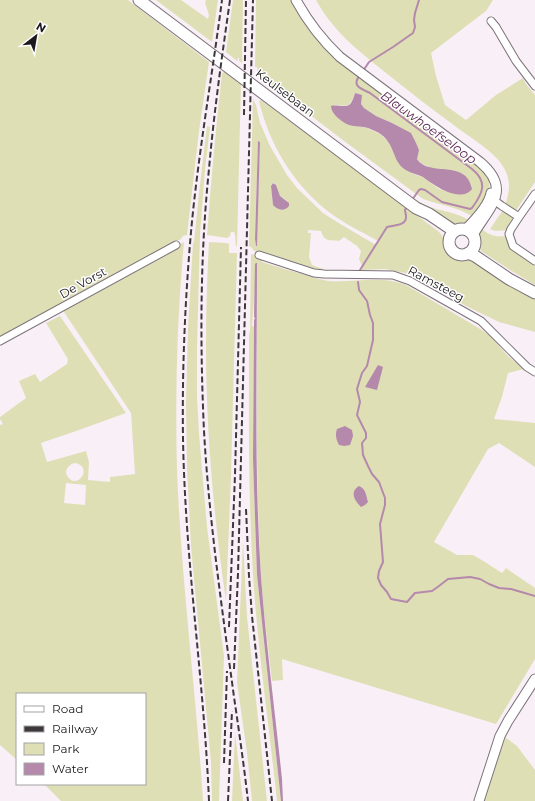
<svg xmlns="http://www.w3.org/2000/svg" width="535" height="801" font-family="Montserrat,sans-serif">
  <rect width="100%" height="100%" fill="#f9eff7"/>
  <path fill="#dfdfb6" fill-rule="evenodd" d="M0,0H128L209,62L199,131L187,235L183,236L180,240H178V242L0,337Z
    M156,0H181L208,19L209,15L205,3L206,0H218L212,42Z
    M233,0H243L242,63L239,61V58H238L237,61L226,52Z
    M256,0H292L308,26L478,164C481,168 486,172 488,177C494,192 481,206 473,217C458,207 440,205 423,199L344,141L258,75L257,67H255ZM355,93L361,95V104L364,108L376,116L392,123L411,134L417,159L422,164L430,167L451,193L439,189L423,177L413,174L389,142L380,134L367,128L348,124L334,105C349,106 349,108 355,93Z
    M316,0H493L486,11L482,14L431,53L436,76L445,105L466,120L496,95L523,78L526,84L535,95V182L515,212L505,205C511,189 511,177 500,162C491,150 468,136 455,126C433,110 411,93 390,76C361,53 334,33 316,0Z
    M224,71L237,81V83H238V81L241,83L237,246H236C235,241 236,237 234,232H231L230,236L227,238L207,235C211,181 216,127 222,73H223Z
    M253,99L256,105L260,123L270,146L287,175L297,188L323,213L337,222L376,245L378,241C360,231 341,222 325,209C291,181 269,143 259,101L261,100L438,231C444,237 443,238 445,245C447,257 458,259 468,258L535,295V332L499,322L466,306L415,275L385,269L361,270L362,266L359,259L361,251L357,246L344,237L339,241C330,240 324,242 321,231L308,230V233H311L309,257L312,265L323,269L322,273L254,251L251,247L249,246ZM258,141L260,142V144L256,246L255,239ZM272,183H274L275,184L280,196L286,200L289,204L273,205L271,186Z
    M207,126L210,127L205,169L200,235L197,347V397L199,434L207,527L224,656L219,801H212L211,762L191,546L187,468L186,402L188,327L193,243L194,242L199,193Z
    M413,198C419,201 424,205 430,207C444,212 457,212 470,221C455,237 425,207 413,198Z
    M503,210L513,217L514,220L509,230L495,231L490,229Z
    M479,227C491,236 493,237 508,236L535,264V285L510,270L481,251L478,244L477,235Z
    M184,242C177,317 175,393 177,469C181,580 196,690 203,801H61L44,784H145V694H17V760L0,745V425L3,424L0,419V417L26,398L19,381L35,374L40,382L67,364L68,359L46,323L60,316L126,413L79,430L41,443L47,462L86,451L89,462L88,480L110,482V477L135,474L131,413L62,309ZM75,463C94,467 77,490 68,477C63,471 69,464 75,463ZM66,483L86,485L85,505L64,503Z
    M209,242L227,243L229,244V253H237L231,475L226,601C214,519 206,432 206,346C206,311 207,277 209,242Z
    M251,254L263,258L262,262C278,267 294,272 310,276C316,278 322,280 328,281C354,283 381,275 406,285L482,330L490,336L508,356L524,369L508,373L502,397L494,419L535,423V467L499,443L488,449L434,542L457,555H473L485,562L502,573L506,568L535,588V659L496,724L282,659L283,680L272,681C268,646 263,611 261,576C255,472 257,367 257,263L252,326H254L253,459L257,575L281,801H277C269,726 258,651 253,575C248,495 249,414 249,334L250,331Z
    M243,540L247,617L267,801H252L247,753L237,682Z
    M235,733L243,801H232Z
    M505,737L517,746L535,770V801H484L502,745Z"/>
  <path fill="#b489ab" d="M355,93L362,95L361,104L364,108L376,116L392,123L411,133L416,143L419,150L417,159C430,178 466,158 472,189C463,201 443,191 433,184C429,182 426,179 423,177C417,174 409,173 403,168C392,159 395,143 379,133C375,131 371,129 368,128C362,126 355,127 349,125C342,122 331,114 331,106C337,104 347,109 351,103C353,100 354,96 355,93Z
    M258,141L260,142L257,246H256L255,239Z
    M273,183L276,185L280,196L289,203V206C284,212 278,210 273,205L271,186Z
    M256,263H257C257,367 254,473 261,577C266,644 275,712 282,779L283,801H281L257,575L253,459L254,326V320L255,318L254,317L255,264Z
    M378,365L383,367L377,390L365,387Z
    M345,426L352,430L353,436L350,445L344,446L339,445C336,439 335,435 337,429Z
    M359,486C366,489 366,495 368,502L365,505L361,507C355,501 349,492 359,486Z"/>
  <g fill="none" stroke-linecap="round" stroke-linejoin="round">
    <path stroke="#b489ab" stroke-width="2" d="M363,71L369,62L393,47L413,33L415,27L414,20L415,13L419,0
      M360,75C351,86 361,89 370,93L472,169C488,182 483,193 472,208L470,209L442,202L425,190L421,189L419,190L412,200
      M360,270L387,227C394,225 407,226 406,216C406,214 405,212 405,210L407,206
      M358,282L359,290L367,301L370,315L373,323V340L367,366L362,373L357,389L360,402L357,415L366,433V438L362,443L363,455L368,466L372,474L379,482L385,498V505L380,524L383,562L379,571L378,578L381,585L387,592L391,599L407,602L415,593L432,591L439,586L448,579L470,577L480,579L489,584L499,588L511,589L535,596"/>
    <defs>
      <path id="minor" d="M491,21L496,27L516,61L535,86
        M535,194L519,217L511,229L509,234L513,246L535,261
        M491,198L502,206L519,217
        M259,255L314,273L324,274L393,275L410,281L481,321L527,367L535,372
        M0,341L176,245"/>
      <path id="tertiary" d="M296,0C308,22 322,40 340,57L480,162C513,190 489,207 473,235
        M466,229C475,220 489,205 491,193
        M479,801L500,736L508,721L535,679"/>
      <path id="secondary" d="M139,0L416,208L429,214L454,231
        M449 242a13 13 0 1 1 26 0a13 13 0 1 1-26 0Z
        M468,253L475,256L509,279L535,293"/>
    </defs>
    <use href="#minor" stroke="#7c737a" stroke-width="9"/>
    <use href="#tertiary" stroke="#7c737a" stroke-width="11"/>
    <use href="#secondary" stroke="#7c737a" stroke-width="13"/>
    <use href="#minor" stroke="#fff" stroke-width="7"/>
    <use href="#tertiary" stroke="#fff" stroke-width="9"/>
    <use href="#secondary" stroke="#fff" stroke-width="11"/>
    <path stroke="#3d383c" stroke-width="2" stroke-dasharray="6 3" stroke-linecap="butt" d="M230,0C222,56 214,112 209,169C200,256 200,344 204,431C209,520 222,608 234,697C239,731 244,766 248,801
      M244,115L246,0
      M246,509L249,576L252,616L272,801
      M229,627L235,475L241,247
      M234,669L238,573L253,0
      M224,763L227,671
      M209,801C204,680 185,560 183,438C182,370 185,301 191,232C198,155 212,77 222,0
      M228,801L232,711"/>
  </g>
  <g text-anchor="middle" stroke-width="3" stroke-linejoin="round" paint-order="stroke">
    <g font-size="12" fill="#1c181b" stroke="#fff">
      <text transform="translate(285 93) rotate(37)" y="4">Keulsebaan</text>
      <text transform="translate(83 283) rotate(-29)" y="4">De Vorst</text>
      <text transform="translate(436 284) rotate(28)" y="4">Ramsteeg</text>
    </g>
    <g font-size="13" font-style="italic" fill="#602a57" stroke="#fff">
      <text transform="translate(429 127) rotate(36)" y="5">Blauwhoefseloop</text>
    </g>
  </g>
  <rect x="16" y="693" width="130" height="92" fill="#ffffff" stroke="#a4a3a4"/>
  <rect x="24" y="706" width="20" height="6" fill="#ffffff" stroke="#a4a3a4"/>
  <text x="52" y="713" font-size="12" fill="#1c181b">Road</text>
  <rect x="24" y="726" width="20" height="6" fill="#3d383c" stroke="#a4a3a4"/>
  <text x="52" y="733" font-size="12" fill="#1c181b">Railway</text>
  <rect x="24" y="743" width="20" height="12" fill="#dfdfb6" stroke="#a4a3a4"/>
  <text x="52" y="753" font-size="12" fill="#1c181b">Park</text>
  <rect x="24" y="763" width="20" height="12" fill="#b489ab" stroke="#a4a3a4"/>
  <text x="52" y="773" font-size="12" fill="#1c181b">Water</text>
  <g transform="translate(36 36) rotate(31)" stroke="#ffffff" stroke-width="3" paint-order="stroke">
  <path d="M0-3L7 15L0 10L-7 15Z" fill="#1c181b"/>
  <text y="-6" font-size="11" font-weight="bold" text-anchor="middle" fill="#1c181b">N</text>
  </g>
</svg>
